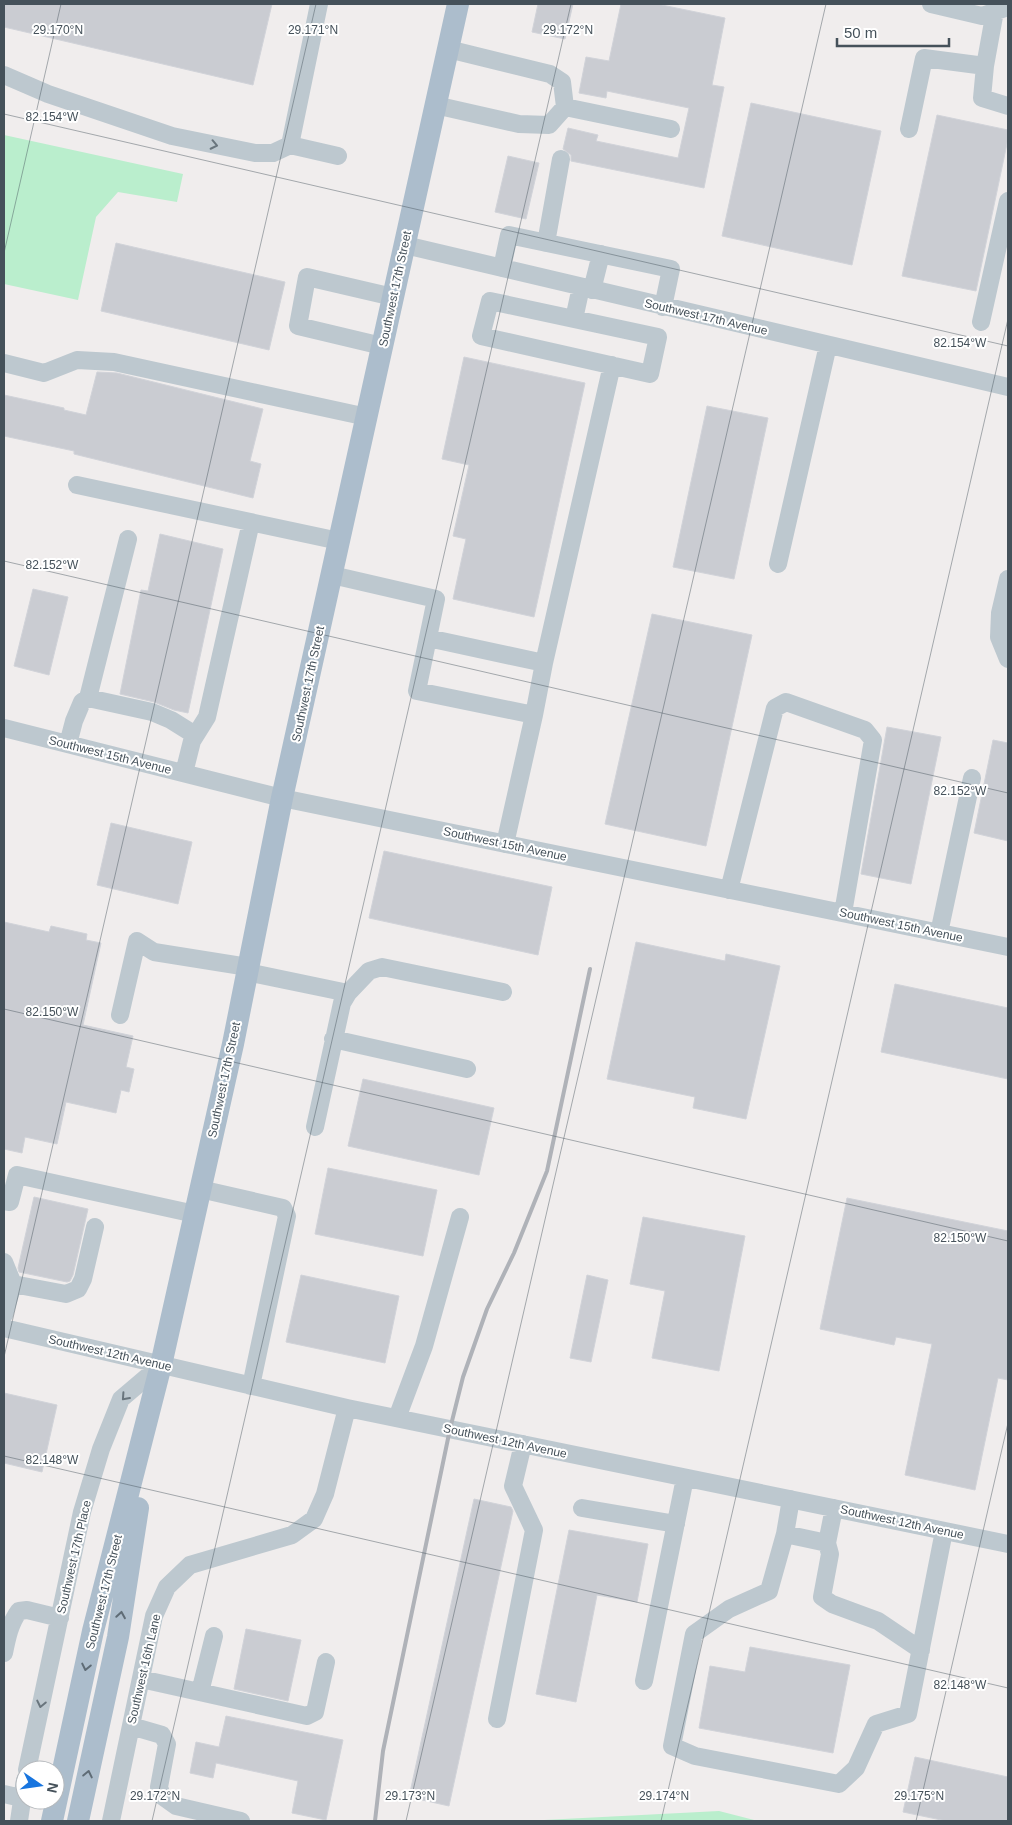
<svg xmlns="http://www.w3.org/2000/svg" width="1012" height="1825" font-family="Arial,sans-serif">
  <rect width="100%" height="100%" fill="#f0eded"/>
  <path fill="#baeecd" d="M4,135L183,174L177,202L118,192L96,217L78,300L4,284Z
    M719,1811L758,1821L544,1820Z"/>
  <path fill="#caccd2" stroke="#d1d3d9" d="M4,4H272L253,85L4,27Z
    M538,4H573L565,39L532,32Z
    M621,4H657L725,18L712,85L724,87L704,188L571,161V155L563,149L568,128L598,135L596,141L678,158L689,108L607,91L606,98L579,93L586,57L609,61Z
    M751,103L881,131L852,265L722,236Z
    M937,115L1008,130V139L976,291L902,276Z
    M508,156L539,163L526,219L495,212Z
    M116,243L285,282L269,350L101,311Z
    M464,357L585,383L534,617L453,599L466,539L453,536L469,465L442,459Z
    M97,372L117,373L263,409L250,461L261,464L253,498L74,454V451L4,436V395L64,408V410L86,415Z
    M707,406L768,418L734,579L673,567Z
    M160,534L223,549L188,713L174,710L154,702L120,694L141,590L148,591Z
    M33,589L68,597L49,675L14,666Z
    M652,614L752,635L706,846L605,824Z
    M887,727L941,737L911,884L861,874Z
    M993,740L1008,743V841L974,833Z
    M111,823L192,842L178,904L97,885Z
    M384,851L552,887L538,955L369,918Z
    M4,922L49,932L51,926L87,934L86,940L101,943L83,1025L133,1036L126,1067L134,1069L129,1092L121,1090L116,1113L66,1102L57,1144L25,1137L22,1153L4,1149Z
    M636,942L725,961L726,954L780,966L746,1119L693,1108L695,1097L607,1079Z
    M895,984L1008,1008V1079L881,1052Z
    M363,1079L494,1108L479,1175L348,1146Z
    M328,1168L437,1190L423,1256L315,1234Z
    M34,1197L88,1209L73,1275L70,1281L67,1282L19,1272L18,1268Z
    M847,1198L1008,1231V1380L998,1378L975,1490L905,1475L932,1344L896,1337L894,1345L820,1329Z
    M643,1217L745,1236L719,1371L652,1358L665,1291L630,1284Z
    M301,1275L399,1296L385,1363L286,1342Z
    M587,1275L608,1280L591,1362L570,1358Z
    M4,1393L57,1405L42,1472L4,1463Z
    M474,1499L511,1507L513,1511L449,1806L409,1797Z
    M569,1530L648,1544L637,1602L597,1595L576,1702L536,1694Z
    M246,1629L301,1640L288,1701L234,1689Z
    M750,1647L850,1665L833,1753L699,1728L710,1666L745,1672Z
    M226,1716L343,1740L326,1820L292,1813L298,1781L216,1763L213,1778L190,1773L196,1742L219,1747Z
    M915,1757L1008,1777V1821H946L903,1812Z"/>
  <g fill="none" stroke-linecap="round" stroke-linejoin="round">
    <path stroke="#bdc8cf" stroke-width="18" d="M319,4L290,145L338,156
      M931,4L982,16L1008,7
      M995,11L985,66L982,98L1008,106
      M4,75L48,94L172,136L255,153H273L290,145
      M435,105L519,124L549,125L565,107L562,82L550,74L448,49
      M565,107L671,129
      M909,129L924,58L985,66
      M546,243L561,159
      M405,245L1008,387
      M502,268L509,235L671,269L663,307
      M592,290L601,254
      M574,319L658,337L650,374L481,336L490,301L574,319L581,287
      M981,322L1008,201
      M382,346L298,326L307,277L393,297
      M4,363L44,373L77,360L114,362L367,417
      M77,485L339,541
      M778,564L828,345
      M332,575L436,599L417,691L534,715L544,663L428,638
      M1008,579L1000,613L999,637L1008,659
      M544,663L612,365
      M88,698L128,539
      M4,728L282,798L1008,947
      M68,744L74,721L82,702L88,698L152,712L171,720L195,735
      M184,773L192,741L207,717L251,522
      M505,844L534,715
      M729,890L775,708L786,702L865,730L873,740L843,913
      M939,933L972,778
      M247,972L348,993
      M120,1015L137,941L154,952L248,967
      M333,1039L467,1069
      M315,1127L342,1003L348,993L369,971L382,967L503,992
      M200,1189L283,1208L287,1216L251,1386
      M4,1201L10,1202L17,1175L195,1214
      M4,1262L13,1284
      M4,1315L13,1284L66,1294L78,1289L83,1279L95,1227
      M4,1328L347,1408L1008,1544
      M397,1418L424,1346L460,1217
      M791,1499L785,1534L827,1543L834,1508
      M582,1508L676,1524
      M785,1534L769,1591L729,1609L694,1634L672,1746L695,1756L839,1784L856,1768L876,1724L908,1714L944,1531
      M827,1543L830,1554L822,1597L832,1604L878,1621L921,1650
      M4,1653C7,1638 10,1623 19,1611L27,1610L60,1618
      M141,1679L307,1716L315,1712L326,1662
      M644,1681L685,1478
      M200,1692L214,1636
      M497,1719L534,1530L513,1486L523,1444
      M131,1726L162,1735L167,1744L159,1787L162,1796L176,1806L241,1821
      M27,1770L82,1512L101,1449L121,1399L161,1365
      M4,1794L21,1798
      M19,1821L25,1780
      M111,1821L154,1616L167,1587L190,1565L292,1535L314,1519L325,1494L347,1408"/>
    <path stroke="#acbdcc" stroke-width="22" d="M52,1821L93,1631L161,1365L233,1044L282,798L458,4
      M78,1821L118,1637L138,1508"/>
    <path stroke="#afb2b8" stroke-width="4" d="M375,1821L383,1751L450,1429L463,1377L487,1309L514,1253L547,1171L590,969"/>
  </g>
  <defs><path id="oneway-chevron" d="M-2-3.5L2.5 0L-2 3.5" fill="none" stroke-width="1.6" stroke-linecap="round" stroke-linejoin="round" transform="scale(1.25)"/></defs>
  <g stroke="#69757d">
    <use href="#oneway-chevron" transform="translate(214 145) rotate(12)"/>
    <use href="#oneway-chevron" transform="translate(125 1397) rotate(132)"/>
    <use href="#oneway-chevron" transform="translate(41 1704) rotate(102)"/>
  </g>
  <g stroke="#5f6c76">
    <use href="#oneway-chevron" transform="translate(121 1615) rotate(-81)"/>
    <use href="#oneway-chevron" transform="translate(86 1667) rotate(102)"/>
    <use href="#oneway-chevron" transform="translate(88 1774) rotate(-78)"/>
  </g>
  <path fill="none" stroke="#45515a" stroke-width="1" stroke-opacity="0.45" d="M4,114L1008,346M4,253L61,4M4,561L1008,793M4,1009L1008,1241M4,1357L316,4M4,1456L1008,1688M152,1821L571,4M406,1821L826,4M661,1821L1008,319M916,1821L1008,1423"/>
  <g text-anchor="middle" stroke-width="4" stroke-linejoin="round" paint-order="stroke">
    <g font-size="12" fill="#45515a" stroke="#fff">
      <text transform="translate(395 289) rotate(-78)" y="4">Southwest 17th Street</text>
      <text transform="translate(706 317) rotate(13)" y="4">Southwest 17th Avenue</text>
      <text transform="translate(308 684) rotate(-78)" y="4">Southwest 17th Street</text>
      <text transform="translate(110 755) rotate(14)" y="4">Southwest 15th Avenue</text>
      <text transform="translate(505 844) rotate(12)" y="4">Southwest 15th Avenue</text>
      <text transform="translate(901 925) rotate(12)" y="4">Southwest 15th Avenue</text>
      <text transform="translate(224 1080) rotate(-78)" y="4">Southwest 17th Street</text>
      <text transform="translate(110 1353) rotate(13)" y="4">Southwest 12th Avenue</text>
      <text transform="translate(505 1441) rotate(12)" y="4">Southwest 12th Avenue</text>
      <text transform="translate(902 1522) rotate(12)" y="4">Southwest 12th Avenue</text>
      <text transform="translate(74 1557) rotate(-77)" y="4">Southwest 17th Place</text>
      <text transform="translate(104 1592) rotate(-76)" y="4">Southwest 17th Street</text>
      <text transform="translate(144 1669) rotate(-77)" y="4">Southwest 16th Lane</text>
    </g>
  </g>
  <g font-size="12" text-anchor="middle" fill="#45515a" stroke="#fff" stroke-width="4" stroke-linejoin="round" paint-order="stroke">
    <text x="58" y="34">29.170°N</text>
    <text x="313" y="34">29.171°N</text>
    <text x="568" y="34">29.172°N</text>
    <text x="52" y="121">82.154°W</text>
    <text x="960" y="347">82.154°W</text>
    <text x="52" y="569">82.152°W</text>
    <text x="960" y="795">82.152°W</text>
    <text x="52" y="1016">82.150°W</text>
    <text x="960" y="1242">82.150°W</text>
    <text x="52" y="1464">82.148°W</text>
    <text x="960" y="1689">82.148°W</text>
    <text x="155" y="1800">29.172°N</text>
    <text x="410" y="1800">29.173°N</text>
    <text x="664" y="1800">29.174°N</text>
    <text x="919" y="1800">29.175°N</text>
  </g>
  <rect width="1012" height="1825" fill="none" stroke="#45515a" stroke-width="10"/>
  <g transform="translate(40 1785) rotate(103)"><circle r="24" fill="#ffffff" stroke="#b5b9bd"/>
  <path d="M0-4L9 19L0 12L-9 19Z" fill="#1875df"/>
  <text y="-8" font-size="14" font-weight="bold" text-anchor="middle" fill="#45515a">N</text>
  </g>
  <path d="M837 38v8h112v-8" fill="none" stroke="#45515a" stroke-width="2.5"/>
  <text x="844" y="38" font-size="15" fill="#45515a" stroke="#ffffff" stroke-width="4" paint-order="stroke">50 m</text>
</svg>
